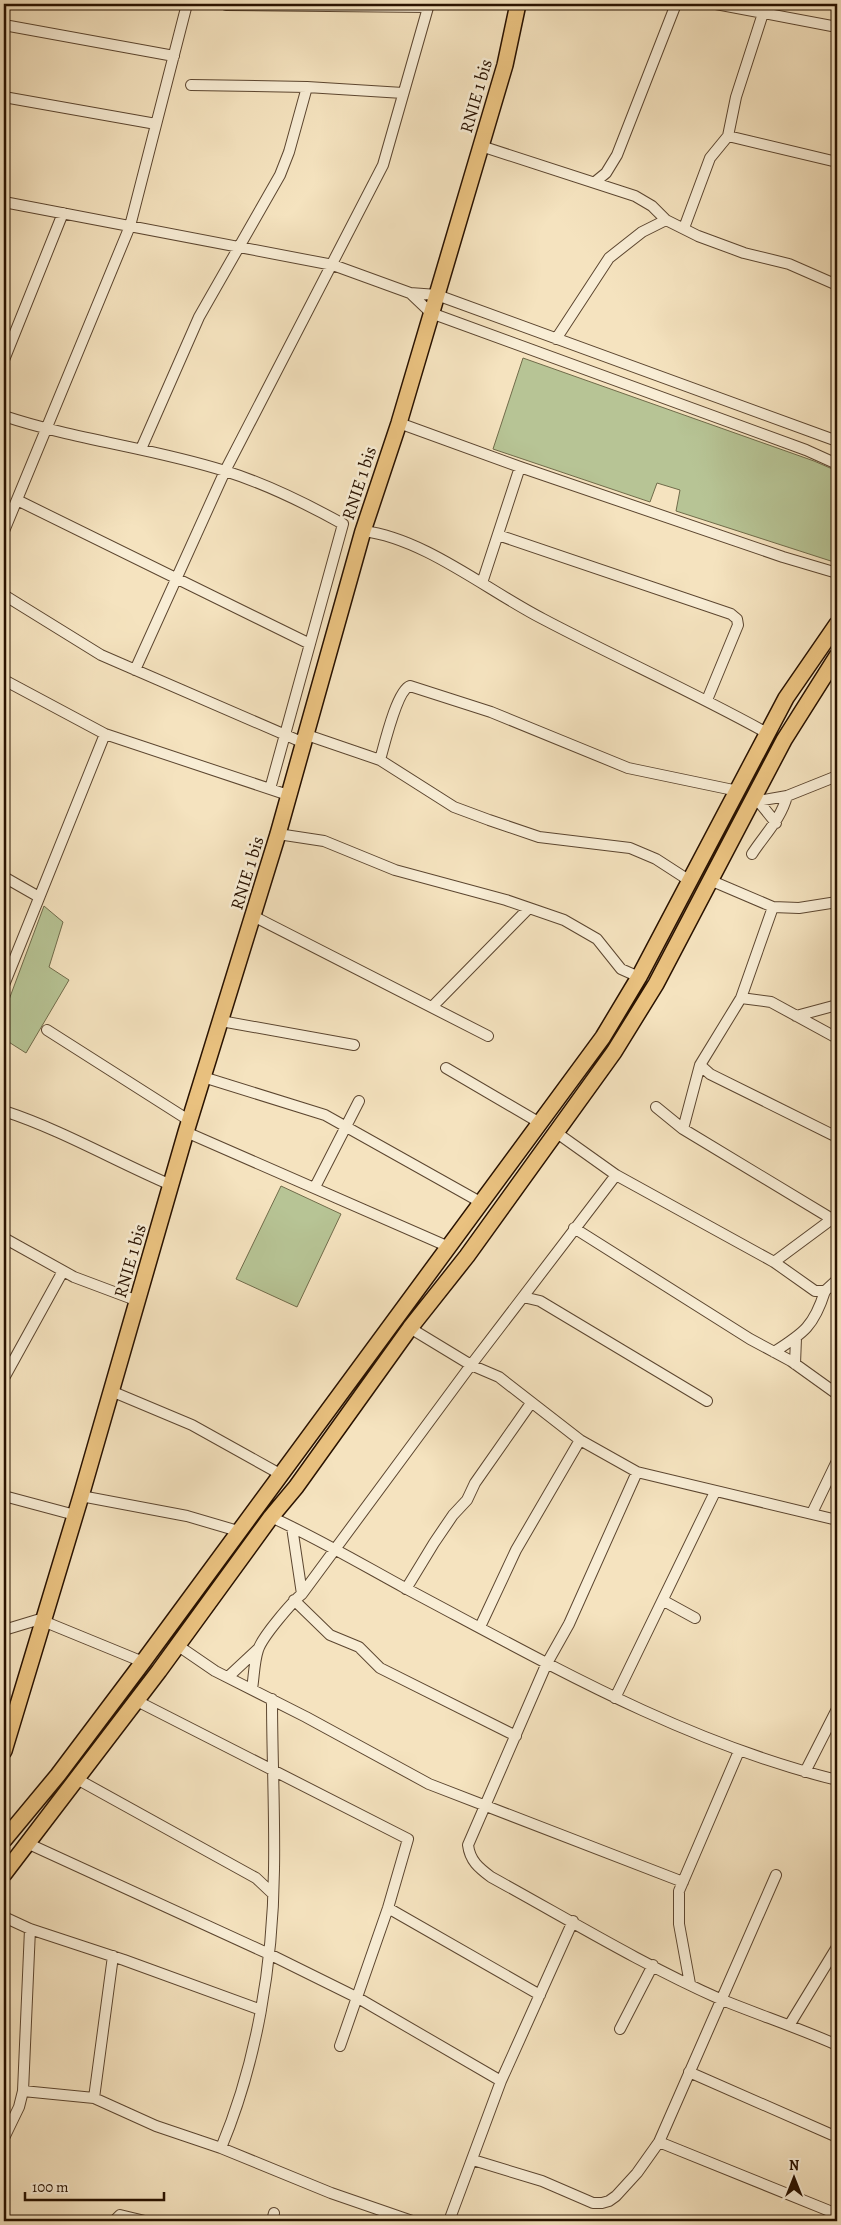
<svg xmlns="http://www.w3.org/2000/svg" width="841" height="2225" font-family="Alegreya,serif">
  <rect width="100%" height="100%" fill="#f5e3bf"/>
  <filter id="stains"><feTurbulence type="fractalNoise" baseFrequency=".004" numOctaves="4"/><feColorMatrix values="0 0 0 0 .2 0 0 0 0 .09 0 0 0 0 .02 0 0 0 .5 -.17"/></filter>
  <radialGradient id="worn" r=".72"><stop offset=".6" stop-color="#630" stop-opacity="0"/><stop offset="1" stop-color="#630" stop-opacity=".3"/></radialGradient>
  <path fill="#b7c495" stroke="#706b4a" d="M523,358L814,461L837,471V563L676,511L680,490L657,483L650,502L493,449Z
    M44,906L63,922L49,967L69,980L26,1053L4,1039V1013Z
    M281,1186L341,1214L297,1307L236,1279Z"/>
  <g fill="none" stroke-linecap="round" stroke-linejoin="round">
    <defs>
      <path id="minor" d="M716,4L837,27
        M226,5L428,7
        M4,25L174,56
        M191,85L307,87L403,93
        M4,97L156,124
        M728,136L837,162
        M481,146L635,196L652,206L666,220L698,236L744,253L789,264L837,285
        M595,182L606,173L617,155L676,4
        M4,202L333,265L410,293L437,295L837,441
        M684,228L710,158L728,136L736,97L766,4
        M410,293L431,313L806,450L837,464
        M556,339L609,258L642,232L666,220
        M4,360L63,213
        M4,416C76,440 153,448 225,471C267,484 305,503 343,524L270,789
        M399,423L520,467L783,557L837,573
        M141,449L199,317L280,175L289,152L307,87
        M17,500L310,644
        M4,531L130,226L187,4
        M363,531C424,538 488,591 543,619C617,658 693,692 767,733
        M498,535L731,614L737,619L738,625L707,700
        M482,583L520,467
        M4,595L101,655L304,743
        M135,670L225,471L383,165L429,4
        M4,680L105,734L288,795
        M307,735L380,760L454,807L489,820L539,837L630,848L656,859L690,881
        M380,760C384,746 397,690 410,686L491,712L628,768L738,791
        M752,802L787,796L837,776
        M759,802L776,823
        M278,834L324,841L395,870L506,900L564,920L597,939L621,969L639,977
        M752,854C765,834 781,819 787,796
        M4,877L39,897
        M712,881L773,907L799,908L837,902
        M253,916L488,1036
        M4,985L105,734
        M741,998L771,1002L837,1038
        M432,1007L529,908
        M796,1016L837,1005
        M221,1021L354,1045
        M47,1030L190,1121
        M700,1065L710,1074L837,1137
        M446,1068L540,1123
        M203,1077L325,1115L482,1203
        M656,1107L683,1129L837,1222
        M4,1111C62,1130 115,1161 171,1185
        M683,1129L700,1065L741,998L773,907
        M186,1132L449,1247
        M616,1175L774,1262L815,1291H825L837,1280
        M315,1187L359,1101
        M574,1228L750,1339L791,1361L837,1394
        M4,1238L74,1277L138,1301
        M774,1262L832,1219
        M523,1297L540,1301L707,1401
        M410,1328L471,1365L499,1377L580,1440L637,1472L837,1520
        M774,1352C804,1333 814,1326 825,1291
        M795,1364L796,1338
        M4,1378L63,1271
        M111,1391L192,1425L280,1474
        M637,1472L569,1624L546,1665L468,1845C470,1861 479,1868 491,1877C566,1918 641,1964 720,1999C759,2015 799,2028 837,2045
        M4,1496L75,1515
        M81,1496L187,1516L238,1531
        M812,1513L837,1461
        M271,1517C317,1538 361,1564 405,1588C545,1662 682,1742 837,1780
        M292,1527L302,1594
        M406,1589L434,1543L453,1515L467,1500L475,1483L531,1403
        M294,1600L330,1635L359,1647L380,1668L516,1736
        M664,1601L695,1618
        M480,1627L516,1550L580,1440
        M4,1630L37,1620L43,1621L143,1662
        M177,1645L215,1671L306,1717L429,1784L683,1882
        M228,1677L258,1649
        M252,1689C254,1677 254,1662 258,1650C262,1637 292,1602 302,1594L471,1365L616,1175L557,1133
        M615,1698L715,1492
        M135,1700L408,1839L388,1908L340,2046
        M805,1772L837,1709
        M77,1779L256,1878L273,1894
        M29,1844L269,1954L358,1998L501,2081
        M388,1908L540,1995
        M4,1917L30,1929L124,1960L261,2010
        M690,1984L679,1924V1891L739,1751
        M790,2024L837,1947
        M620,2029L653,1965
        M689,2072L837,2137
        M23,2091L94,2098L156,2126L221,2148L331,2193L412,2221
        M94,2098L113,1956
        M4,2138L19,2107L23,2091L30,1929
        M659,2142L837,2214
        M221,2148C257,2062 273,1964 274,1870C275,1813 272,1756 272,1699
        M473,2160L542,2181L593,2203H602L609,2201L616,2196L637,2173L659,2142L776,1875
        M114,2221L120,2215L145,2221
        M272,2221L274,2213
        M449,2221L501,2081L573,1921"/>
      <path id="primary" d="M4,1751L81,1496L186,1132L278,834L363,531L399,423L481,146L505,65L518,4
        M4,1840L58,1775L143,1662L603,1037L639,977L786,698L837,624
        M4,1874L159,1671L271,1517L296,1487L410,1328L467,1256L614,1052L656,984L784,740L837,656"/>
    </defs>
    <use href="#minor" stroke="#5c4630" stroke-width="12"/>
    <use href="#primary" stroke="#291200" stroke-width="18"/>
    <use href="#minor" stroke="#f8edd5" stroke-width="10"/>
    <use href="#primary" stroke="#eac280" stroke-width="15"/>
  </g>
  <g text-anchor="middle" stroke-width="5" stroke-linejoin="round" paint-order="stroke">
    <g font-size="18" fill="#291200" stroke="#f8edd5">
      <text transform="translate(476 96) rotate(-74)" y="6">RNIE 1 bis</text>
      <text transform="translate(359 483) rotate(-72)" y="6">RNIE 1 bis</text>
      <text transform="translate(247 873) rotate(-73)" y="6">RNIE 1 bis</text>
      <text transform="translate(130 1261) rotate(-74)" y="6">RNIE 1 bis</text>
    </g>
  </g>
  <rect width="841" height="2225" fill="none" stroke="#f5e3bf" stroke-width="20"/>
  <rect x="5" y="5" width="831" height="2215" fill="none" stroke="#291200" stroke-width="2.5"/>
  <rect x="10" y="10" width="821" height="2205" fill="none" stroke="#291200"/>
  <g transform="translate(794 2178)" stroke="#f8edd5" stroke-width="4" paint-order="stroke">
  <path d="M0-4L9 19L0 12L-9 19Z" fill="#291200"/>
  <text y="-8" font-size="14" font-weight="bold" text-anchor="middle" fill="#291200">N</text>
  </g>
  <path d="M25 2192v8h139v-8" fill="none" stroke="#291200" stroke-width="2.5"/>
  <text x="32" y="2192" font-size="15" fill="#291200" stroke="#f8edd5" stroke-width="4" paint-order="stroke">100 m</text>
  <rect width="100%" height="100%" filter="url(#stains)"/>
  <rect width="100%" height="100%" fill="url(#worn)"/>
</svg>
